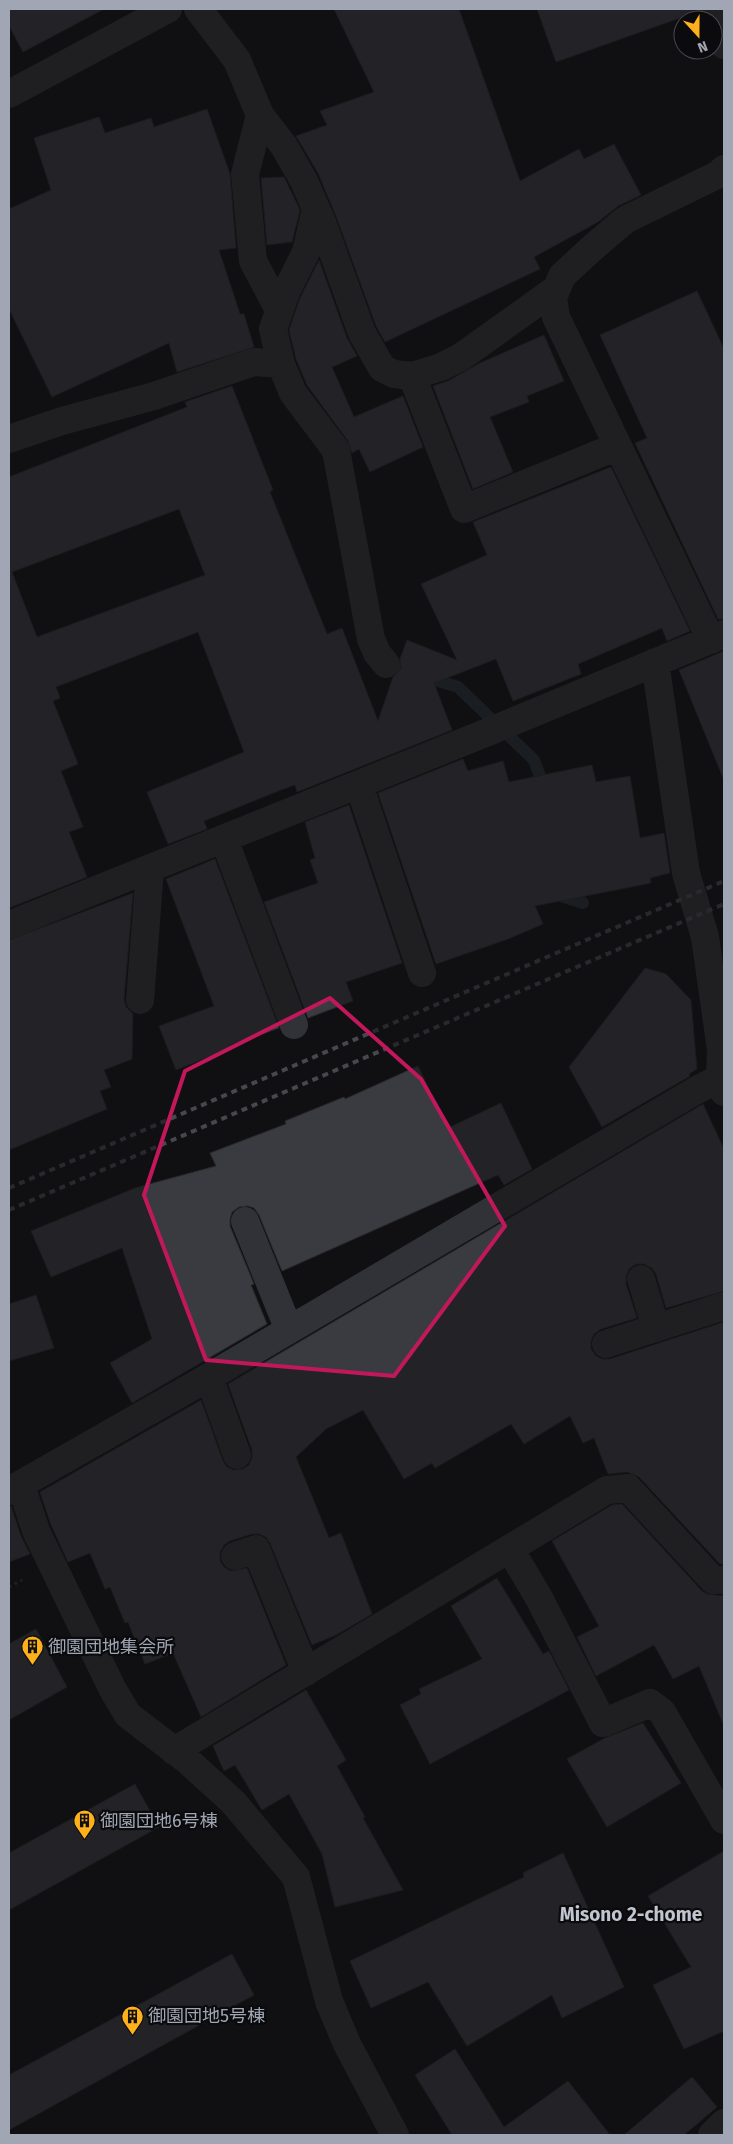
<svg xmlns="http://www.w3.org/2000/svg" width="733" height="2144" font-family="'Fira Sans','Noto Sans JP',sans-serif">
  <rect width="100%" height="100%" fill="#101012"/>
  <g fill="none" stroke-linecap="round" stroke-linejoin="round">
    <path stroke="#262f36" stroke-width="12" d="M401,669L458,687L534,760L545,790
      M555,894L583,903"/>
  </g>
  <path fill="#3a3b40" stroke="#2a2a2e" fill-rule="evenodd" d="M9,9H104L23,52L9,26Z
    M334,9H459L520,181L579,149L584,159L614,144L641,195L618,206L598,222L534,257L540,269L385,342L376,326L336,216L318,173L296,136L327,125L320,111L374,92Z
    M537,9H693L694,13L556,62Z
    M207,109L230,174L236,248L219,250L240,314H244L254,347L177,372L169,343L52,397L9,309V209L51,190L34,138L99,117L105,133L151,118L154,127Z
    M284,177L300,210L292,242L267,245L261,178Z
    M319,260L347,338L357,356L332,367L354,417L403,396L423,447L370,472L359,449L352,453L348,441L307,385L296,359L289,330L300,298Z
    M697,291L724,349V619H718L635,443L647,438L600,335Z
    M544,335L564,381L527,396L529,402L490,417L513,472L473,489L433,386L448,381L480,363Z
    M232,386L273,490L270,492L327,634L342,628L378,721L393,677L401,669L400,659L407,640L457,660L421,584L487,555L473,522L611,467L690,631L667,641L662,628L578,664L581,674L513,701L496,659L434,683L452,730L297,792L295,785L281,790L204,821L207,829L168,844L147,792L244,752L198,632L56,687L60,698L53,701L78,764L61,771L83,827L69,832L87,877L9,908V477L187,407L185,402ZM179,509L205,575L37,637L12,572Z
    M724,651V778H723L679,670Z
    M463,759L468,771L503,761L509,782L592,765L596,782L630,776L640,838L664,833L670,873L650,878L651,883L535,906L543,924L508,939L436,964L378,793Z
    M349,805L402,963L346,982L353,1001L308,1018L264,902L318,883L310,860L315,858L305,822Z
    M215,859L279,1028L231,1045L232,1048L176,1070L159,1026L214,1006L166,879Z
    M133,893L124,999L126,1007L133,1014L132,1059L104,1070L111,1087L100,1091L107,1109L9,1150V940Z
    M645,968L666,974L691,1000L697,1069L689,1074L690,1076L602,1127L569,1067Z
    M418,1066L448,1128L501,1103L532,1169L504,1185L498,1175L282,1271L259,1215L254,1208L248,1206L239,1207L232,1212L230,1219V1226L254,1284L251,1285L267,1324L132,1403L110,1363L152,1339L122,1248L51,1277L31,1231L135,1188L216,1166L210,1153L286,1124L285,1121L344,1097L345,1099Z
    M703,1104L724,1149V1291L666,1308L656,1274L652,1268L644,1264H636L629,1269L626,1276V1284L637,1318L601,1329L594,1334L591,1341V1349L596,1356L602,1359H610L724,1322V1564H720L639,1477L627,1472L608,1474L594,1438L583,1443L570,1416L524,1444L511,1424L435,1468L432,1463L404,1479L363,1410L326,1429L296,1457L329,1538L341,1533L372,1614L336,1635L312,1645L270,1543L266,1537L259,1534H252L230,1541L224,1545L220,1552V1561L224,1567L231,1571L247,1568L286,1665L201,1717L173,1653L145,1664L128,1622L125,1623L110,1587L105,1589L90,1553L68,1562L51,1525L40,1492L201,1400L223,1461L227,1467L234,1470L243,1469L249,1465L252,1458V1450L228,1384Z
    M36,1295L54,1348L9,1361V1304Z
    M622,1504L702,1591L707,1594L724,1596V1726L699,1666L673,1679L654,1645L596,1676L577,1637L599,1626L552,1541L612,1505Z
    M11,1506L21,1536L30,1554L9,1562V1507Z
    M497,1578L543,1654L549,1651L569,1690L430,1764L400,1705L421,1694L419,1689L482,1659L451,1606Z
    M36,1629L67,1687L9,1720V1644Z
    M306,1690L346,1760L337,1766L365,1817L363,1818L403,1890L335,1907L322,1854L289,1794L262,1810L235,1765L224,1771L213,1746Z
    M643,1723L681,1783L607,1827L567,1759L605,1738Z
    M135,1784L159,1827L9,1910V1853Z
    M724,1851V2031L684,2049L653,1985L691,1967L648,1896Z
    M563,1853L624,1987L562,2018L552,1995L467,2046L428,1982L371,2008L350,1961L524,1877L523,1873Z
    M232,1954L254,1995L9,2130V2075Z
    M455,2049L504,2127L568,2081L610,2135H452L415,2075Z
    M692,2077L717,2107L684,2135H624Z"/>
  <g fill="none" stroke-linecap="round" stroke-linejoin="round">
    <path stroke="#37393e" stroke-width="3" stroke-dasharray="2.5 4" stroke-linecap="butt" d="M9,1587L22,1580"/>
    <path stroke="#313237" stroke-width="28" d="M198,9L237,60L260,115L284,146L304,181L322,222L362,333L382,368L394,374L412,376L441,367L461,357L556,289
      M711,9L724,45
      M9,94L168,9
      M260,115L245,174L253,261L279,310
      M316,209L306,252L286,292L273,329L281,364L293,393L336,450L371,639L377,653L386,664
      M412,376L464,509L618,446
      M9,439L62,421L154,396L254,362L281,364
      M711,640L556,317L553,298L562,276L590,250L625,220L719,174L724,169
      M655,662L686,873L705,937L721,1050L720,1078L724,1092
      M359,785L422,973
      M224,839L294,1025
      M9,925L488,732L724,634
      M140,1000L150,869
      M245,1221L289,1330
      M641,1279L656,1328
      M606,1344L724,1306
      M209,1377L237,1455
      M21,1485L36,1531L113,1690L128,1715L188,1761L233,1802L296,1877L329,2001L347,2044L395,2135
      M9,1491L209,1377L695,1091L720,1078
      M510,1549L539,1598L603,1723L650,1703L662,1712L724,1820
      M235,1556L256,1549L306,1672
      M174,1751L607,1490L628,1488L713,1580H724
      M712,2135L724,2123"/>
    <path stroke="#46484e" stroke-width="4" stroke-dasharray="6 5" stroke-linecap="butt" d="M9,1188L724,881
      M9,1210L724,904"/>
  </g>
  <path d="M0 0H733V2144H0ZM330,998L421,1079L505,1226L394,1376L206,1360L144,1195L185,1071Z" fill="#101012" fill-opacity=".55" fill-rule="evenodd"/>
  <path fill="none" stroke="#c2185b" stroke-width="4" stroke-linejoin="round" d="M330,998L421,1079L505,1226L394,1376L206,1360L144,1195L185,1071Z"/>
  <defs>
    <symbol id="building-pin" viewBox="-11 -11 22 30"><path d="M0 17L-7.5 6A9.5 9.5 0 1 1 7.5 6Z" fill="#ffb11b" stroke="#0b0b0d"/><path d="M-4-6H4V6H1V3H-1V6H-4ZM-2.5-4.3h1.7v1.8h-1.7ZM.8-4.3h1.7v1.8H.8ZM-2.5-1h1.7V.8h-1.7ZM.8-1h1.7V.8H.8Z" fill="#111"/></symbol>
  </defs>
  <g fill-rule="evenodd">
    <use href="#building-pin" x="20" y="1634" width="25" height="34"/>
    <use href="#building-pin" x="72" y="1808" width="25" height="34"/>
    <use href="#building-pin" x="120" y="2004" width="25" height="34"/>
  </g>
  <g text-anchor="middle" stroke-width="4.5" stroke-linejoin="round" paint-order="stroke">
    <g font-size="18" fill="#a0a6b4" stroke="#0b0b0d" text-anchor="start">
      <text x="48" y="1653">御園団地集会所</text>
      <text x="100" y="1827">御園団地6号棟</text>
      <text x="148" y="2022">御園団地5号棟</text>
    </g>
    <g font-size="19" font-weight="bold" fill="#c1c5d0" stroke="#0b0b0d">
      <text x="631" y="1921">Misono 2-chome</text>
    </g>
  </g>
  <rect width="733" height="2144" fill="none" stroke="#a0a6b4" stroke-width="20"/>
  <g transform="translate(698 35) rotate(159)"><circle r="24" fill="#0b0b0d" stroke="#474950"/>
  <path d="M0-4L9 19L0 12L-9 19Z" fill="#ffb11b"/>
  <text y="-8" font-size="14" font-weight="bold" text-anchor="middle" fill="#a0a6b4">N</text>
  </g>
</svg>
